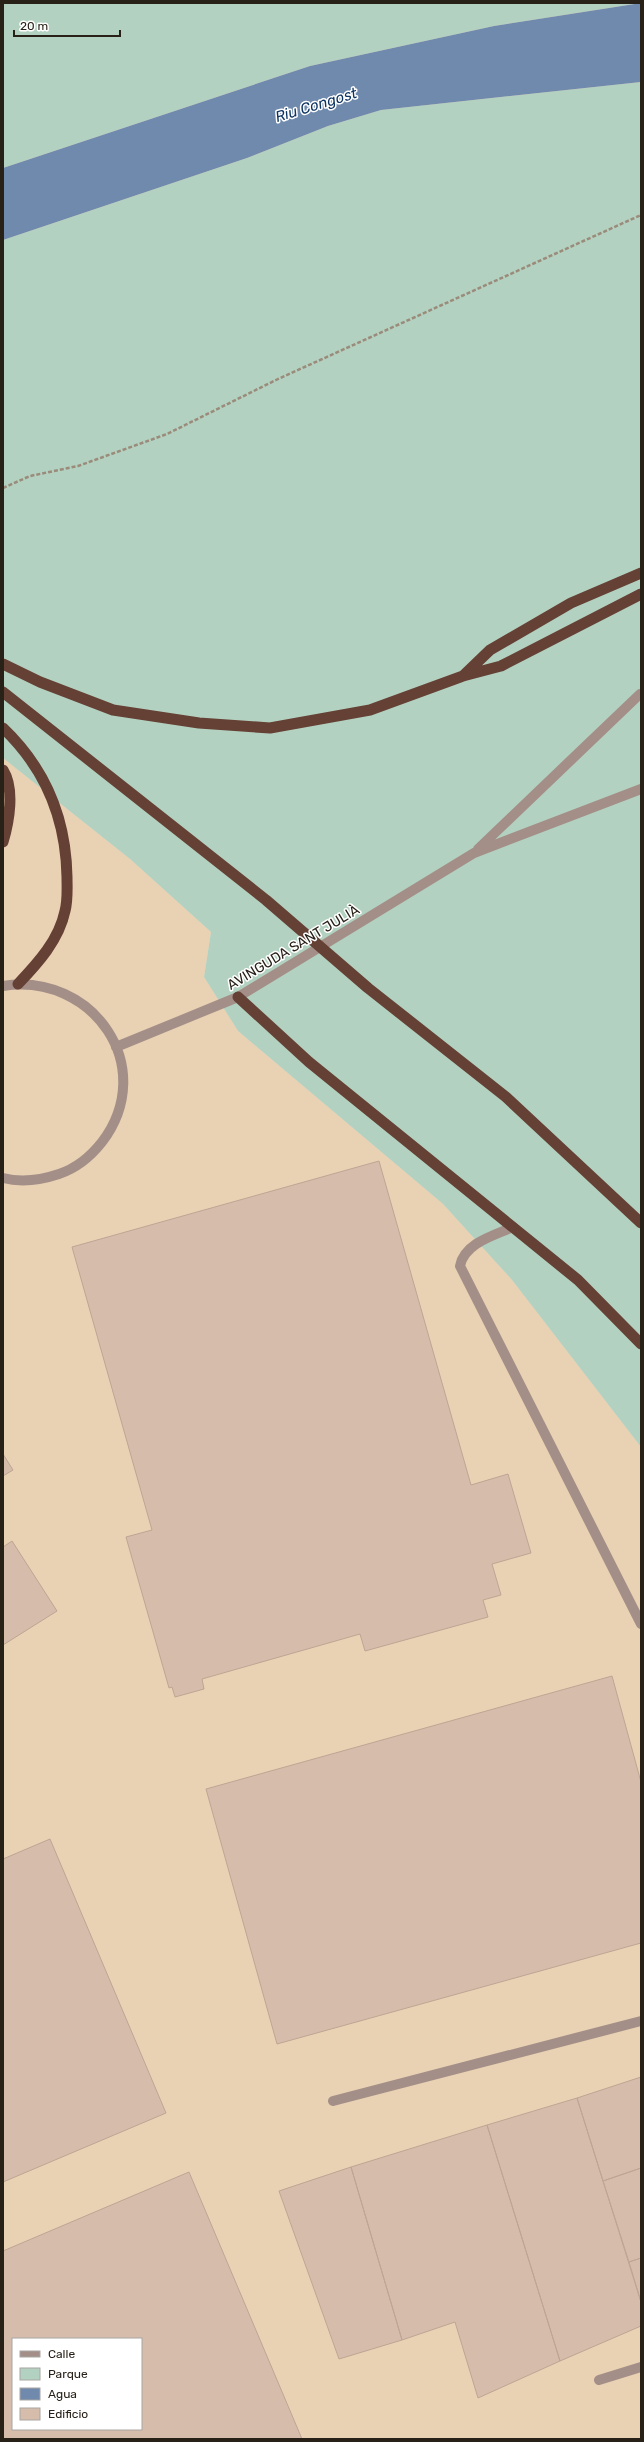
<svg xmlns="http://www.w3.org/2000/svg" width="644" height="2442" font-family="Rubik,sans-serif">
  <rect width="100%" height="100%" fill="#f2dec7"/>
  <path fill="#e9d1b3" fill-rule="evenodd" d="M3,758L130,859L211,932L204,977L238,1031L443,1204L512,1280L641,1447V2439H3ZM13,2339H141V2429H13Z"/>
  <path fill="#b3d1c1" d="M3,3H641L494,26L310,66L3,168Z
    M641,82V1447L512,1280L443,1204L238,1031L204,977L211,932L130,859L3,758V240L247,158L328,126L381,110Z"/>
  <path fill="#708aad" d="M641,3V82L381,110L328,126L247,158L3,240V168L310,66L494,26Z"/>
  <path fill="#d6bcab" stroke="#bea594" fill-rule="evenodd" d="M379,1161L471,1485L508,1474L531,1553L492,1564L501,1595L483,1600L488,1617L365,1651L360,1634L202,1679L204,1689L175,1697L172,1687L169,1688L126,1537L152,1530L72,1247Z
    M3,1454L13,1470L3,1476Z
    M12,1541L57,1611L3,1645V1547Z
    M612,1676L641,1782V1943L277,2044L206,1789Z
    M50,1839L166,2113L3,2182V1859Z
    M641,2077V2168L603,2181L577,2098Z
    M577,2098L641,2302V2326L560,2361L487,2125Z
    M487,2125L560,2361L478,2398L455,2322L402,2340L351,2167Z
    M351,2167L402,2340L339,2359L279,2191Z
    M641,2168V2258L629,2262L603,2181Z
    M189,2172L302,2439H3V2251ZM13,2339H141V2429H13Z
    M641,2258V2302L629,2262Z"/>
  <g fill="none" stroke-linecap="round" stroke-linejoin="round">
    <path stroke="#9a8b7a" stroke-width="2.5" stroke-dasharray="4 2" stroke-linecap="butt" d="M3,488L30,476L78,466L167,434L278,379L641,215"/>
    <path stroke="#a48f88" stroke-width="10" d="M513,1227C495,1235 464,1243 460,1266L641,1624
      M333,2101L641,2021
      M599,2380L641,2367"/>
    <path stroke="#a48f88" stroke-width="10" d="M478,849L640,694
      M3,986C93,972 159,1067 102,1142C91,1156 77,1168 59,1174C41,1180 22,1183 3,1178
      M116,1047L238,997L474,853L641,789"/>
    <path stroke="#654034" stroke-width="11" d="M3,664L40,682L113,710L199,723L270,728L370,710L463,676L501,666L641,594
      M463,676L490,650L571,603L641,573
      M3,692L266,900L368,988L506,1097L641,1223
      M3,728C45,768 66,819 67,877C67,888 68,900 65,911C59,940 38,963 18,984
      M3,770C15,789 9,822 3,842
      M238,997L309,1062L578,1280L641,1344"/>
  </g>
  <g text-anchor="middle" stroke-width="3" stroke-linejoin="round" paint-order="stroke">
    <g font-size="14" fill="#282118" stroke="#fff">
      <text transform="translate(293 947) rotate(-31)" y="5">AVINGUDA SANT JULIÀ</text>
    </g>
    <g font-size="15" font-style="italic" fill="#0e3462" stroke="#fff">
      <text transform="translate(316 105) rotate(-17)" y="5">Riu Congost</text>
    </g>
  </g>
  <rect width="644" height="2442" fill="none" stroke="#282118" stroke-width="8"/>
  <rect x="12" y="2338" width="130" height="92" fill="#ffffff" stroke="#a9a6a3"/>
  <rect x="20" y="2351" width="20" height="6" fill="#a48f88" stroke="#a9a6a3"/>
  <text x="48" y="2358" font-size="12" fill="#282118">Calle</text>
  <rect x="20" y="2368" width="20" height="12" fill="#b3d1c1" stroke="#a9a6a3"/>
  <text x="48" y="2378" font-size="12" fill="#282118">Parque</text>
  <rect x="20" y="2388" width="20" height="12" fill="#708aad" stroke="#a9a6a3"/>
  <text x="48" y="2398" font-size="12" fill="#282118">Agua</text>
  <rect x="20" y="2408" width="20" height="12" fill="#d6bcab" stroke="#a9a6a3"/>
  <text x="48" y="2418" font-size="12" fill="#282118">Edificio</text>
  <path d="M14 30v6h106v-6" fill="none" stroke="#282118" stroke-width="2"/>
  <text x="20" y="30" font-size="12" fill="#282118" stroke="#ffffff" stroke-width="3" paint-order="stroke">20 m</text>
</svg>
